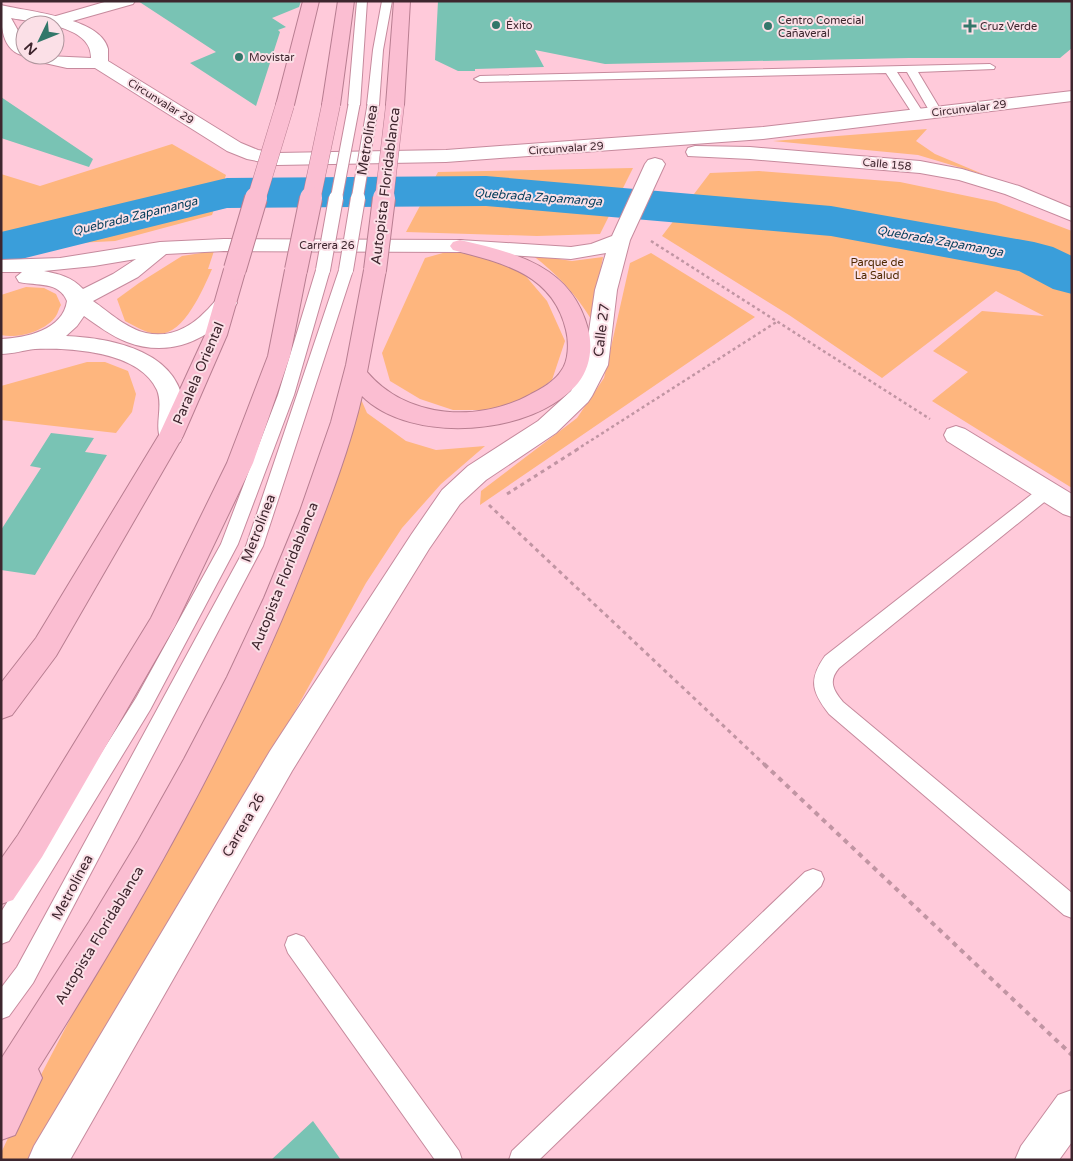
<svg xmlns="http://www.w3.org/2000/svg" width="1073" height="1161" font-family="'Varela Round',sans-serif">
  <rect width="100%" height="100%" fill="#ffcada"/>
  <path fill="#feb67e" d="M927,129L916,141L935,154L985,175L918,155L773,141Z
    M172,144L226,175L212,215L115,241L1,247V174L40,186Z
    M633,168L600,234L537,236L406,232L438,172Z
    M759,171L900,182L996,202L1072,231V488L932,401L968,372L933,351L982,311L1044,316L996,291L882,378L789,315L662,236L710,173Z
    M214,251L208,269H212C203,289 184,336 157,334C145,333 135,326 125,321L117,299L139,283L182,256Z
    M450,251L486,255L524,274L547,301L565,341L552,380L519,404L486,410H453L420,399L390,381L382,353L425,258Z
    M651,253L755,317L480,505L481,491L577,418L604,378L630,263Z
    M532,255L572,261L603,257L591,319C574,292 557,274 532,255Z
    M26,287L44,288L56,294L61,305C59,308 58,313 56,316C46,331 18,339 1,335V295Z
    M87,362H105L128,371L136,394L132,412L116,433L1,420V386Z
    M360,397L367,413L406,441L436,450L485,446L441,484L402,528L366,583L289,722L30,1160H1V1153L8,1138L173,822Z"/>
  <g fill="none" stroke-linecap="round" stroke-linejoin="round">
    <path fill="#3b7aa6" fill-rule="evenodd" d="M1,239L16,244L17,246L13,249L1,244Z"/>
    <path fill="#3a9eda" fill-rule="evenodd" d="M486,176L831,206L1034,242L1053,247L1072,256V294L1053,289L1019,271L831,236L486,206L227,208L1,264V232L227,178Z"/>
  </g>
  <path fill="#79c3b4" d="M138,1H301L299,7L272,18L286,27L278,30L280,32L256,106L190,63L216,52Z
    M438,1H1072V48L1060,58H909L605,64L535,50L544,67L475,69V71H458L435,60Z
    M1,97L93,159L89,167L1,138Z
    M51,433L94,438L85,452L107,455L35,575L1,570V530L41,468L30,466Z
    M313,1121L341,1160H271Z"/>
  <g fill="none" stroke-linecap="round" stroke-linejoin="round">
    <defs>
      <path id="service" d="M357,1H367L360,105L354,108L348,105Z
        M382,1H392L383,50L379,105L373,108L367,105L373,50Z
        M990,64L995,67L994,69L918,72L942,112L936,115L930,112L907,72H897L924,114L918,117L914,116L886,73L480,82L474,79L480,76Z
        M323,266L330,270L294,395L238,544L150,710L9,941L1,944V912L136,698L221,544L278,395L316,270Z
        M346,266L353,270L263,546L33,983L9,1016L1,1019V988L17,967L246,546L339,270Z
        M1047,485L1053,487L1055,491L1053,495L839,668C828,681 833,690 843,702L1072,893V918L1064,915L829,714C812,692 808,680 825,656L1041,487Z
        M813,869L821,872L824,879L821,886L539,1160H509L512,1151L805,872Z
        M296,934L304,937L459,1151L462,1160H435L288,953L285,945L288,937Z"/>
      <path id="minor" d="M108,1H135L133,4L55,26L49,24L47,21L49,18Z
        M695,146L750,147L920,161L962,169L1019,186L1072,208V221L1005,194L959,180L920,173L750,159L688,156L686,152L688,148Z
        M956,426L965,429L1072,494V517L1063,514L947,441L944,435L947,429Z
        M1072,1090V1142L1059,1160H1015L1021,1146L1058,1095Z"/>
      <path id="tertiary" d="M1,5C28,12 101,17 108,49C108,53 108,57 108,61L241,143L258,150L277,153L446,150L763,127L1072,91V101L763,139L446,162L277,165L247,159L227,151L95,68H67L27,59L25,56C1,51 1,25 1,5ZM11,18C36,23 92,25 91,58L25,55V43Z
        M655,158L662,160L665,164L630,240L617,290L608,365L592,396L588,402L556,433L486,480L460,504L429,549L292,771L70,1160H28L34,1146L270,751L411,535L442,490L468,466L538,421L571,391L584,365L595,290L606,253L571,259L460,252L224,251L166,254L138,277L93,301C109,312 127,329 146,333C169,338 190,328 205,312C210,308 214,301 219,298C224,295 229,297 234,298L237,303C212,341 169,358 127,342C111,336 97,325 84,316L77,326L66,336C113,338 183,352 184,412C184,422 185,433 180,442L171,445L162,442C153,427 164,407 157,390C139,351 71,348 35,349C24,350 13,354 1,354V339C26,338 63,330 67,301C59,281 37,286 19,282L16,277L22,272H1V260L60,258L160,242L224,239L460,240L571,247L591,244L612,236L645,164L648,160ZM136,259L113,274L83,289C72,277 59,274 44,271L94,266Z"/>
      <path id="trunk" d="M303,1H319L294,105L291,109L285,110L279,109L276,105Z
        M338,1H354L340,105L337,109L331,110L325,109L322,105Z
        M394,1H410L404,105L401,109L395,110L389,109L386,105Z
        M460,240C516,253 572,266 588,329C593,347 590,368 578,383C534,436 411,445 362,396C349,452 327,507 306,561C236,739 140,907 38,1069L42,1078L15,1135L1,1140V1059L89,922L138,841L184,759L227,677L264,598L300,511L331,422L346,365L364,270L368,265L375,263L382,265L386,270L367,372C407,419 479,423 531,394C541,389 555,381 561,371C569,361 569,342 566,330C553,274 503,263 453,250L450,246L453,242Z
        M235,262L242,264L246,269L227,335L183,436L56,656L12,715L1,719V683L36,638L159,435L205,335L224,269L228,264Z
        M296,263L303,265L307,270L290,356L253,463L175,626L42,857L13,900L1,904V859L18,835L151,618L227,463L268,356L285,270L289,265Z"/>
    </defs>
    <use href="#service" stroke="#c68a9d" stroke-width="2"/>
    <use href="#minor" stroke="#c68a9d" stroke-width="2"/>
    <use href="#tertiary" stroke="#c68a9d" stroke-width="2"/>
    <use href="#trunk" stroke="#b87e91" stroke-width="2"/>
    <path stroke="#c195a3" stroke-width="2.5" stroke-dasharray="3 3" stroke-linecap="butt" d="M651,241L930,419
      M576,450L778,321"/>
    <path stroke="#c195a3" stroke-width="3" stroke-dasharray="4 4" stroke-linecap="butt" d="M507,494L578,449
      M489,505L765,765"/>
    <path stroke="#c195a3" stroke-width="4" stroke-dasharray="5 5" stroke-linecap="butt" d="M764,764L1072,1055"/>
    <use href="#service" fill="#fff" fill-rule="evenodd"/>
    <use href="#minor" fill="#fff" fill-rule="evenodd"/>
    <use href="#tertiary" fill="#fff" fill-rule="evenodd"/>
    <use href="#trunk" fill="#fbbed2" fill-rule="evenodd"/>
    <defs>
      <path id="service-bridge-far1" d="M336,200L354,105
        M357,200L373,105"/>
      <path id="service-bridge" d="M323,270L336,198
        M346,270L358,198"/>
      <path id="trunk-bridge-far1" d="M256,200L285,105
        M311,200L331,105
        M384,200L395,105"/>
      <path id="trunk-bridge" d="M235,269L256,198
        M296,270L311,198
        M375,270L384,198"/>
    </defs>
    <use href="#service-bridge-far1" stroke="#c68a9d" stroke-width="13" stroke-linecap="butt"/>
    <use href="#service-bridge" stroke="#c68a9d" stroke-width="16" stroke-linecap="butt"/>
    <use href="#trunk-bridge-far1" stroke="#b87e91" stroke-width="19" stroke-linecap="butt"/>
    <use href="#trunk-bridge" stroke="#b87e91" stroke-width="24" stroke-linecap="butt"/>
    <use href="#service-bridge-far1" stroke="#fff" stroke-width="11"/>
    <use href="#service-bridge" stroke="#fff" stroke-width="14"/>
    <use href="#trunk-bridge-far1" stroke="#fbbed2" stroke-width="18"/>
    <use href="#trunk-bridge" stroke="#fbbed2" stroke-width="22"/>
  </g>
  <g fill="#33776a" stroke="#fbe0e7" stroke-width="2">
    <circle cx="496" cy="25" r="5"/>
    <circle cx="768" cy="26" r="5"/>
    <path d="M967.5 18.5h5v5h5v5h-5v5h-5v-5h-5v-5h5z"/>
    <circle cx="239" cy="57" r="5"/>
  </g>
  <g text-anchor="middle" stroke-width="4" stroke-linejoin="round" paint-order="stroke">
    <g font-size="11" fill="#3e262e" stroke="#fbe0e7" text-anchor="start">
      <text x="778" y="24">Centro Comecial<tspan x="778" dy="13">Cañaveral</tspan></text>
      <text x="506" y="29">Éxito</text>
      <text x="980" y="30">Cruz Verde</text>
      <text x="249" y="61">Movistar</text>
    </g>
    <g font-size="11" fill="#3e262e" stroke="#fbe0e7">
      <text transform="translate(161 101) rotate(32)" y="4">Circunvalar 29</text>
      <text transform="translate(969 108) rotate(-7)" y="4">Circunvalar 29</text>
      <text transform="translate(566 148) rotate(-4)" y="4">Circunvalar 29</text>
      <text transform="translate(887 164) rotate(5)" y="4">Calle 158</text>
      <text x="327" y="249">Carrera 26</text>
    </g>
    <g font-size="11" fill="#502902" stroke="#fbe0e7">
      <text x="877" y="266">Parque de<tspan x="877" dy="13">La Salud</tspan></text>
    </g>
    <g font-size="12" font-style="italic" fill="#023c5a" stroke="#fbe0e7">
      <text transform="translate(538 197) rotate(4)" y="4">Quebrada Zapamanga</text>
      <text transform="translate(135 216) rotate(-14)" y="4">Quebrada Zapamanga</text>
      <text transform="translate(940 241) rotate(10)" y="4">Quebrada Zapamanga</text>
    </g>
    <g font-size="14" fill="#3e262e" stroke="#fbe0e7">
      <text transform="translate(367 140) rotate(-81)" y="5">Metrolínea</text>
      <text transform="translate(385 186) rotate(-83)" y="5">Autopista Floridablanca</text>
      <text transform="translate(601 330) rotate(-83)" y="5">Calle 27</text>
      <text transform="translate(198 373) rotate(-67)" y="5">Paralela Oriental</text>
      <text transform="translate(258 528) rotate(-69)" y="5">Metrolínea</text>
      <text transform="translate(284 576) rotate(-68)" y="5">Autopista Floridablanca</text>
      <text transform="translate(243 825) rotate(-60)" y="5">Carrera 26</text>
      <text transform="translate(72 887) rotate(-62)" y="5">Metrolínea</text>
      <text transform="translate(99 935) rotate(-59)" y="5">Autopista Floridablanca</text>
    </g>
  </g>
  <rect width="1073" height="1161" fill="none" stroke="#3e262e" stroke-width="5"/>
  <g transform="translate(40 40) rotate(227)"><circle r="24" fill="#fbe0e7" stroke="#af969d"/>
  <path d="M0-4L9 19L0 12L-9 19Z" fill="#33776a"/>
  <text y="-8" font-size="14" font-weight="bold" text-anchor="middle" fill="#3e262e">N</text>
  </g>
</svg>
